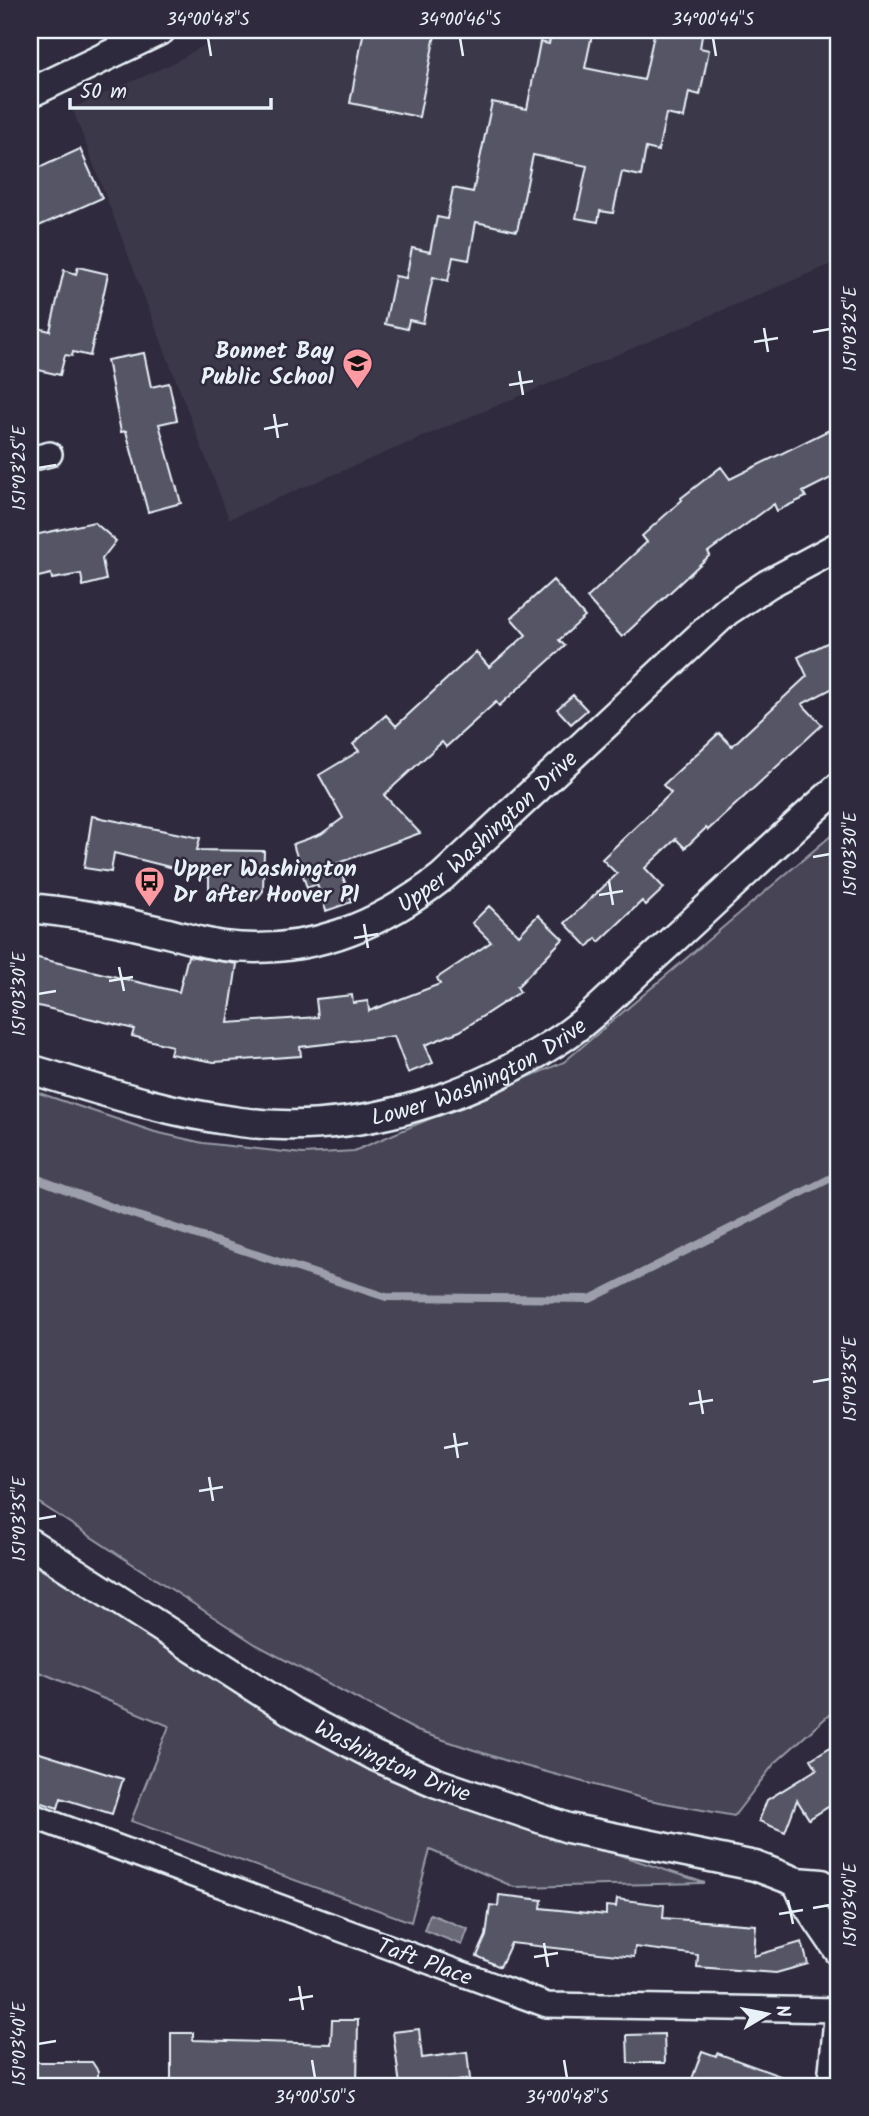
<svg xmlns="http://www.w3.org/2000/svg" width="869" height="2116" font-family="Kalam,sans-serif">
  <rect width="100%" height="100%" fill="#2f2a3d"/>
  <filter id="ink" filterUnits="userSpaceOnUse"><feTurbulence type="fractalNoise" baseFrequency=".0143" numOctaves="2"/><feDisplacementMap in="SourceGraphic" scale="14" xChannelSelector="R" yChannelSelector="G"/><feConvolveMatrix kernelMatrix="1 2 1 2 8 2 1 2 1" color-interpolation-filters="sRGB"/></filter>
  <g filter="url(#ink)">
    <path fill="#3b3749" d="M231,30H839V261L229,519L72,108L171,64Z"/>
    <path fill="#464455" stroke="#979aa6" stroke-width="2" d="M839,829V1706L774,1764L734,1816L649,1800L510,1762L417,1731L255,1644L30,1497V1090L155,1132L203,1143L303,1154L354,1151L564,1062Z
      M30,1563L193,1662L418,1789L705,1883L514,1887L430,1850L411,1922L131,1821L169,1726L30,1668Z"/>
    <path fill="#696978" stroke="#9c9fab" stroke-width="2" d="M430,1914L468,1929L462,1945L424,1930Z"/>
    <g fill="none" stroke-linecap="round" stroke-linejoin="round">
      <path stroke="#9c9fab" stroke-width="8" d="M30,1176L117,1209L386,1297L590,1299L839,1174"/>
    </g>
    <path fill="#575565" stroke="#e8f1f8" stroke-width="2" d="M364,30H436L419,117L350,103Z
      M552,30H593L585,68L644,80L655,30H703L700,48L709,50L700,95L689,92L684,118L666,114L658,151L646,148L641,176L622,172L613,213L600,211L598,222L576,218L587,166L533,155L517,231L476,222L469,260L453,257L448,281L433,277L423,323L409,320L407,329L385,324L395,276L406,278L412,248L430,252L437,217L447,219L453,188L473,192L492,102L527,109L540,42L549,44Z
      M80,149L102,198L30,230V172Z
      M78,267L108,274L90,356L73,352L72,356L65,355L60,375L30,368V326L50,331L64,270L76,274Z
      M144,353L151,387L169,383L177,420L159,424L181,503L148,512L126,431L121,432L107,360Z
      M839,425V474L803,492L806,497L777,511L774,504L708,552L710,555L622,637L587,598L647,542L642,536L682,500L681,498L721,467L730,479Z
      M94,522L116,541L102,559L106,580L83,586L81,574L52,579L51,574L30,579V536Z
      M553,580L585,617L559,640L565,646L499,706L496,702L446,747L442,742L384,795L420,833L338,863L352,902L326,911L317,884L307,888L293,844L321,834L343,818L319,775L359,751L353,744L386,715L396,726L476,652L489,667L526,635L511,618Z
      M839,637V685L802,704L822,725L708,830L706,828L685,848L676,839L645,868L664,888L646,905L642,901L599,942L596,938L588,947L565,923L617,874L602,859L671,793L663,785L719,733L732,746L807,676L798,657Z
      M573,695L587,710L571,724L557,709Z
      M92,816L200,838L197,850L264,851L263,891L257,899H241L234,890H209V877L114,853L111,872L84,868Z
      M489,906L519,935L538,915L563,939L517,987L520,992L460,1031L425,1045L433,1063L408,1073L394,1036L300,1047L301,1056L214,1062L170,1054L172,1046L132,1036L134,1029L30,1004V956L179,992L188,956L237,964L228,1023L318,1017L316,999L352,995L353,1003L368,1001L369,1011L440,984L437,978L491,942L472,923Z
      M832,1746L839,1755V1807L836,1802L809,1819L797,1800L785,1832L759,1821L767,1800L817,1769L811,1759Z
      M30,1750L123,1779L112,1814L61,1798L58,1808L30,1799Z
      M499,1895L542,1900L541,1908L606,1915V1906L616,1907L617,1899L664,1905L663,1918L756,1925L754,1956L802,1942L808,1964L776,1973L697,1967L698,1955L635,1947L634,1957L511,1943L500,1967L477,1956L486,1936L490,1905L498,1906Z
      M332,2020H358L357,2086H171V2033H193V2040L331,2044Z
      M419,2029L422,2058L467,2052L470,2079L426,2086H400L393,2032Z
      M664,2034L665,2063H628L627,2035Z
      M702,2051L716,2056L717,2053L802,2084L801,2086H713L692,2079Z
      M30,2062H92L98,2071V2086H30Z"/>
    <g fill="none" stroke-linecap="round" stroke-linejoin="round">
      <defs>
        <path id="minor" d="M30,459L50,454
          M30,1815L547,2005L839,2010"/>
        <g id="tertiary">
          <path d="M30,93L161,30"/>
          <path id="s1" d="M30,908C71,912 111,919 151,929C175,934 200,943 224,946C307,956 378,927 442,877L727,611L768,584L839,546"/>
          <path id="s2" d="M30,1069C99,1090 168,1113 240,1122C351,1136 463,1102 556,1042C588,1022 616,992 644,966C710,907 773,845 839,787"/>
          <path id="s3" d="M30,1543L294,1713L375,1756L437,1783L568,1828L755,1866L797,1882L822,1884L839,1899"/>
          <path d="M797,1882L807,1904L839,1951"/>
          <path d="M832,2086L839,2014"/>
        </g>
      </defs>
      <use href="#minor" stroke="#e8f1f8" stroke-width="28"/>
      <use href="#tertiary" stroke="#e8f1f8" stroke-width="33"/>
      <use href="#minor" stroke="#2f2a3d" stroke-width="23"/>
      <use href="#tertiary" stroke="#2f2a3d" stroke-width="28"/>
    </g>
  </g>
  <path fill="none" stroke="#e8f1f8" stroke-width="2.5" d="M208,38L211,56M460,38L463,56M713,38L716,56M764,328L768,352M813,332L830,329M754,342L778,338M519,371L523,395M509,385L533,381M274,414L278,438M264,429L288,424M38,468L56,465M813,857L830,854M609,881L613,905M599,895L623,891M364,924L368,948M354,938L378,934M119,967L124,991M109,981L133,977M38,994L56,991M813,1382L830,1379M699,1390L703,1414M689,1404L713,1400M454,1433L458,1458M444,1448L468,1443M209,1477L213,1501M199,1491L223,1487M38,1519L56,1516M788,1900L793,1924M813,1908L830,1905M779,1914L803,1910M544,1943L548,1967M534,1957L558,1953M299,1986L303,2010M289,2000L313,1996M38,2044L56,2041M312,2060L315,2078M564,2060L567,2078"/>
  <defs>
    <symbol id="school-pin" viewBox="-11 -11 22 30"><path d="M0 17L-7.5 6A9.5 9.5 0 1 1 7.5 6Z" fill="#ff9aa2" stroke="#2f2a3d"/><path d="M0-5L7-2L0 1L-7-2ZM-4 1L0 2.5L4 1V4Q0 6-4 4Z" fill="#111"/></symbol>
    <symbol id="bus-pin" viewBox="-11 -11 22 30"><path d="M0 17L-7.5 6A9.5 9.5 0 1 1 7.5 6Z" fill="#ff9aa2" stroke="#2f2a3d"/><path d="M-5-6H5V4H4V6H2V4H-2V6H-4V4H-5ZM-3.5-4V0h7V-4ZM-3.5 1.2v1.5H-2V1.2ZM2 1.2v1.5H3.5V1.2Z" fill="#111"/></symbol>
  </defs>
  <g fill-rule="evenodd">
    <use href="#school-pin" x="340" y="346" width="35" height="47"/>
    <use href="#bus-pin" x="132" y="864" width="35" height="47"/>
  </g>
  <g text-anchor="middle" stroke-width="5" stroke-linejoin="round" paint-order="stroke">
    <g font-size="23" font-weight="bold" fill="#e8f1f8" stroke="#2f2a3d" text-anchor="end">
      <text x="334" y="358">Bonnet Bay<tspan x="334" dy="26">Public School</tspan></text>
      <text x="173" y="876" text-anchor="start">Upper Washington<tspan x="173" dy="26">Dr after Hoover Pl</tspan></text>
    </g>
    <g font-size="23" fill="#e8f1f8" stroke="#2f2a3d">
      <text dy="8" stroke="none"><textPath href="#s1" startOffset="497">Upper Washington Drive</textPath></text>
      <text dy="8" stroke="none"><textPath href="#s2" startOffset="466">Lower Washington Drive</textPath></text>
      <text dy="8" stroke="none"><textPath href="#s3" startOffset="424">Washington Drive</textPath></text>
      <text transform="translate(425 1961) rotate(20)" y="8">Taft Place</text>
    </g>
  </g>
  <rect width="869" height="2116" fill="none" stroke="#2f2a3d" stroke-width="77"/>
  <g transform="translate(767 2014) rotate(80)" stroke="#2f2a3d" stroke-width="5" paint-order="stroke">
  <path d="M0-5L12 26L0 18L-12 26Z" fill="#e8f1f8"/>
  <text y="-10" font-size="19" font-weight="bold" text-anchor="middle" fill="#e8f1f8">N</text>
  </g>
  <path d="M70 98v10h201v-10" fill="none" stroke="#e8f1f8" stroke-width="3.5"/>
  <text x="80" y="98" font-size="21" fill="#e8f1f8" stroke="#2f2a3d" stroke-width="5" paint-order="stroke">50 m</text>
  <rect x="38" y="38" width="792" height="2040" fill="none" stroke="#e8f1f8" stroke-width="2.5"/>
  <g font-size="18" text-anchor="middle" fill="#e8f1f8">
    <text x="208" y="25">34°00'48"S</text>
    <text x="460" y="25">34°00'46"S</text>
    <text x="713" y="25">34°00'44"S</text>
    <text transform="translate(850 329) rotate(-90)" y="6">151°03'25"E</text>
    <text transform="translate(19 468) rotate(-90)" y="6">151°03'25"E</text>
    <text transform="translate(850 854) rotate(-90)" y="6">151°03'30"E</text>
    <text transform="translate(19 994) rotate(-90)" y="6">151°03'30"E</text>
    <text transform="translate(850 1379) rotate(-90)" y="6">151°03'35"E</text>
    <text transform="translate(19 1519) rotate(-90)" y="6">151°03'35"E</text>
    <text transform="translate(850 1905) rotate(-90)" y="6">151°03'40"E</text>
    <text transform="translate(19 2044) rotate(-90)" y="6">151°03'40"E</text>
    <text x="315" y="2103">34°00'50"S</text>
    <text x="567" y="2103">34°00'48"S</text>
  </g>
</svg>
